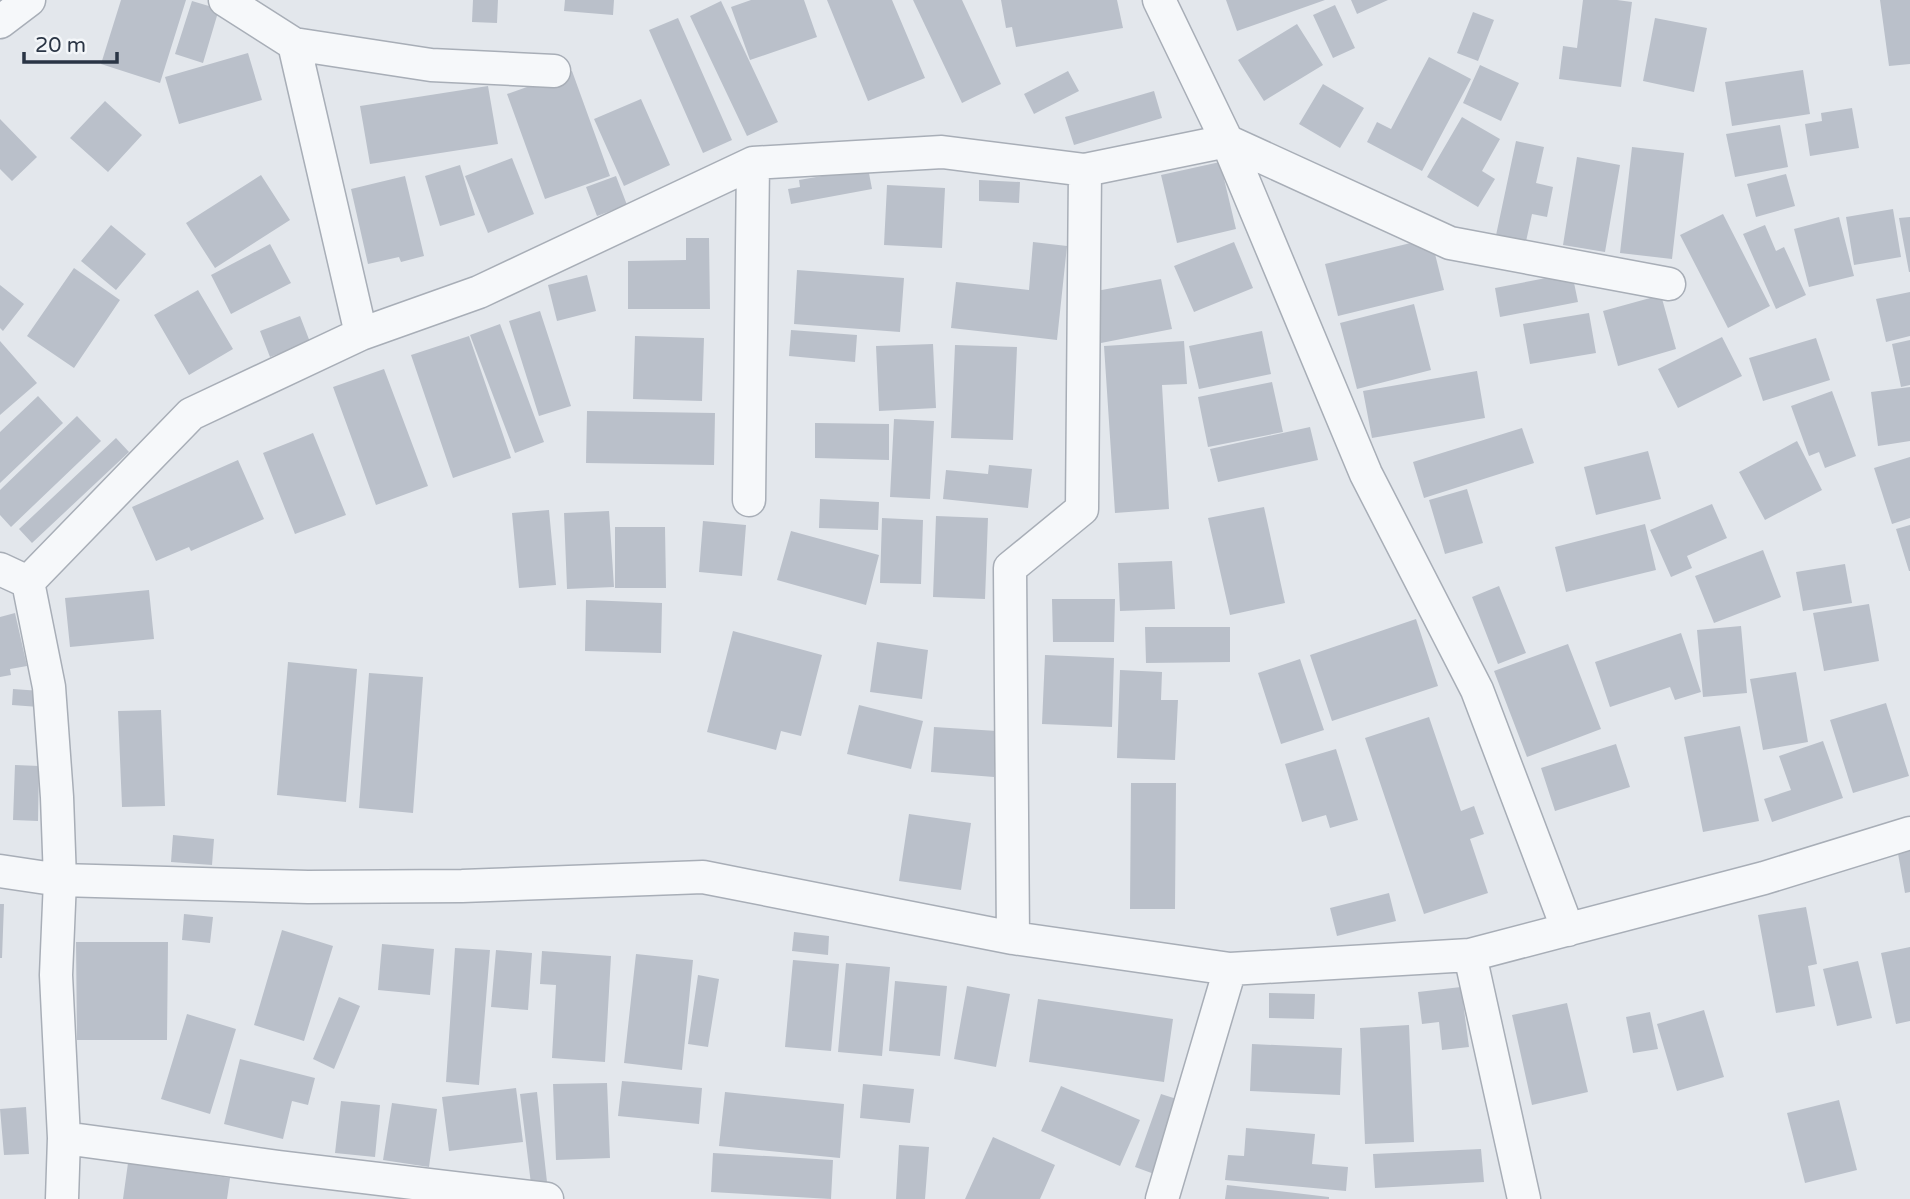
<svg xmlns="http://www.w3.org/2000/svg" width="1910" height="1199" font-family="'Varela Round',sans-serif">
  <rect width="100%" height="100%" fill="#e3e7ec"/>
  <path fill="#bac0ca" d="M121,0H186L160,83L101,64Z
    M473,0H498L497,23L472,22Z
    M565,0H614L613,15L564,11Z
    M751,0H804L817,37L750,60L731,7Z
    M827,0H892L925,78L868,101Z
    M913,0H962L1001,84L962,103Z
    M1001,0H1117L1123,28L1016,47L1012,27L1006,28Z
    M1226,0H1325L1237,31Z
    M1351,0H1388L1357,14Z
    M1583,0H1617L1632,2L1621,87L1559,79L1563,46L1577,48Z
    M1880,0H1910V64L1889,66Z
    M192,1L219,9L203,63L175,54Z
    M721,1L778,122L747,136L690,16Z
    M1335,5L1355,48L1333,58L1313,15Z
    M1473,12L1494,20L1478,61L1457,53Z
    M678,18L732,140L703,153L649,30Z
    M1655,18L1707,28L1694,92L1643,81Z
    M1297,24L1323,65L1264,101L1238,60Z
    M248,53L262,100L179,124L165,77Z
    M1429,57L1471,79L1422,171L1367,142L1377,122L1391,129Z
    M1480,65L1519,83L1501,121L1463,103Z
    M1803,70L1810,114L1732,126L1725,82Z
    M572,71L610,176L545,199L507,94Z
    M1068,71L1079,91L1034,114L1024,94Z
    M1323,84L1364,108L1340,148L1299,124Z
    M488,86L498,144L370,164L360,106Z
    M1154,91L1162,118L1074,145L1065,117Z
    M641,99L670,165L624,186L594,119Z
    M105,101L142,135L108,172L70,138Z
    M1852,108L1859,148L1810,156L1805,124L1822,121L1821,113Z
    M1462,117L1500,139L1482,171L1495,179L1478,207L1427,177Z
    M0,119L37,157L12,181L0,169Z
    M1780,125L1788,167L1735,177L1726,134Z
    M1516,141L1544,147L1536,183L1553,187L1547,217L1532,214L1525,246L1495,240Z
    M1632,147L1684,153L1672,259L1620,253Z
    M1577,157L1620,165L1605,252L1563,245Z
    M512,158L534,214L488,233L465,176Z
    M1220,162L1236,229L1177,243L1161,175Z
    M460,165L475,215L440,226L425,176Z
    M868,168L872,189L791,204L788,189L800,187L799,180Z
    M1786,174L1795,206L1756,217L1747,184Z
    M261,175L290,220L215,268L186,223Z
    M405,176L424,256L401,262L399,257L368,264L351,189Z
    M616,176L627,205L597,216L586,187Z
    M979,180L1020,182L1019,203L979,201Z
    M887,185L945,188L942,248L884,245Z
    M1893,209L1901,257L1854,265L1846,217Z
    M1723,214L1770,306L1728,328L1680,235Z
    M1839,217L1854,276L1809,287L1794,229Z
    M1910,217V272H1909L1899,218Z
    M111,225L146,254L116,290L81,261Z
    M1765,225L1776,251L1784,247L1806,295L1776,309L1743,234Z
    M686,238H709L710,309H628V261L686,260Z
    M1431,238L1444,290L1338,316L1325,264Z
    M1033,242L1067,246L1057,340L951,328L956,282L1029,290Z
    M1234,242L1253,288L1194,312L1174,266Z
    M270,244L291,283L231,314L211,275Z
    M74,268L120,300L74,368L27,336Z
    M797,270L904,278L900,332L794,324Z
    M1572,273L1578,302L1500,317L1495,288Z
    M587,275L596,311L557,321L548,285Z
    M1161,279L1172,329L1101,343L1091,292Z
    M0,285L24,304L3,331L0,328Z
    M198,290L233,349L189,375L154,315Z
    M1910,292V336L1886,342L1876,299Z
    M1661,295L1676,349L1618,366L1603,311Z
    M1414,304L1431,370L1357,389L1340,323Z
    M540,311L571,406L539,416L509,321Z
    M1589,313L1596,353L1530,364L1523,324Z
    M300,316L310,342L270,357L260,331Z
    M500,324L544,442L515,453L470,335Z
    M791,330L857,335L855,362L789,356Z
    M1262,331L1271,374L1199,389L1189,346Z
    M469,336L511,458L453,478L411,355Z
    M635,336L704,338L702,401L633,399Z
    M1722,337L1742,376L1678,408L1658,369Z
    M1816,338L1830,380L1763,401L1749,358Z
    M1910,340V385L1901,387L1892,344Z
    M0,341L37,383L0,415Z
    M1184,341L1187,384L1162,385L1169,509L1115,513L1104,346Z
    M933,344L936,408L879,411L876,346Z
    M955,345L1017,347L1013,440L951,438Z
    M384,369L428,486L376,505L333,387Z
    M1477,371L1485,418L1372,438L1363,391Z
    M1272,382L1283,432L1208,447L1198,397Z
    M1910,387V441L1878,446L1871,392Z
    M1832,391L1856,456L1825,468L1819,452L1809,456L1791,406Z
    M38,396L63,423L0,483V432Z
    M587,411L715,413L714,465L586,463Z
    M77,416L101,441L11,527L0,515V490Z
    M894,419L934,421L930,499L890,497Z
    M815,423L889,424V460L815,458Z
    M1310,427L1318,460L1218,482L1210,449Z
    M1522,428L1534,463L1424,498L1413,462Z
    M313,433L346,515L295,534L263,453Z
    M116,438L129,452L32,543L19,529Z
    M1797,441L1822,490L1765,520L1739,472Z
    M1648,451L1661,499L1596,515L1584,467Z
    M1910,457V518L1892,524L1874,468Z
    M238,460L264,519L191,551L189,547L156,561L132,507Z
    M989,465L1032,469L1028,508L943,499L946,470L988,474Z
    M1467,489L1483,543L1445,554L1429,500Z
    M820,499L879,502L878,530L819,528Z
    M1712,504L1727,538L1687,556L1692,568L1671,577L1650,530Z
    M1264,507L1285,603L1230,615L1208,518Z
    M549,510L556,585L519,588L512,513Z
    M609,511L614,587L567,589L564,513Z
    M936,516L988,518L985,599L933,597Z
    M882,518L923,520L921,584L880,583Z
    M703,521L746,525L742,576L699,572Z
    M1645,524L1656,570L1566,592L1555,547Z
    M1910,525V571H1909L1896,529Z
    M615,527H665L666,588H615Z
    M791,531L879,555L866,605L777,580Z
    M1763,550L1781,597L1714,623L1695,576Z
    M1172,561L1175,609L1120,611L1118,563Z
    M1845,564L1852,603L1803,611L1796,572Z
    M1499,586L1526,653L1498,664L1472,597Z
    M149,590L154,639L70,647L65,598Z
    M1052,599H1115L1114,642H1053Z
    M586,600L662,603L661,653L585,651Z
    M1869,604L1879,661L1824,671L1813,613Z
    M15,613L27,666L10,669L11,675L0,677V617Z
    M1416,619L1438,686L1332,721L1310,655Z
    M1741,626L1747,693L1703,697L1697,630Z
    M1145,627H1230V662L1146,663Z
    M733,631L822,655L801,736L781,731L776,750L707,732Z
    M1681,633L1701,692L1675,700L1670,687L1610,707L1595,662Z
    M877,642L928,650L922,699L870,692Z
    M1568,644L1601,729L1527,757L1494,671Z
    M1045,655L1114,658L1112,727L1042,724Z
    M1300,659L1324,730L1281,744L1258,673Z
    M288,662L357,669L346,802L277,795Z
    M1120,670L1162,672L1161,700H1178L1175,760L1117,758Z
    M1796,672L1808,742L1763,750L1750,679Z
    M369,673L423,677L413,813L359,808Z
    M13,689L41,691L39,707L12,705Z
    M1886,703L1909,776L1853,793L1830,720Z
    M859,705L923,721L911,769L847,754Z
    M161,710L165,806L122,807L118,711Z
    M1429,717L1461,811L1474,806L1484,834L1470,839L1488,893L1424,914L1365,738Z
    M1740,726L1759,821L1703,832L1684,737Z
    M934,727L997,731L994,777L931,772Z
    M1823,741L1843,798L1772,822L1764,799L1791,790L1779,756Z
    M1616,744L1630,787L1555,811L1541,768Z
    M1336,749L1358,820L1330,828L1326,815L1302,822L1285,764Z
    M15,765L39,766L38,821L13,820Z
    M1131,783H1176L1175,909H1130Z
    M909,814L971,823L961,890L899,881Z
    M173,835L214,839L212,865L171,862Z
    M1910,846V892L1905,893L1897,848Z
    M1389,893L1396,921L1337,936L1330,908Z
    M0,904H4L2,958H0Z
    M1806,907L1817,964L1808,966L1815,1006L1776,1013L1758,915Z
    M184,914L213,917L210,943L182,940Z
    M282,930L333,946L304,1041L254,1025Z
    M794,932L829,936L828,955L792,951Z
    M76,942H168L167,1040H77Z
    M382,944L434,949L430,995L378,990Z
    M1910,947V1021L1896,1024L1881,953Z
    M455,948L490,950L479,1085L446,1082Z
    M496,950L532,953L528,1010L491,1007Z
    M542,951L611,956L605,1062L552,1058L556,985L540,984Z
    M636,954L693,960L682,1070L624,1063Z
    M793,960L839,964L831,1051L785,1047Z
    M1858,961L1872,1018L1837,1026L1823,969Z
    M846,963L890,967L882,1056L838,1052Z
    M698,975L719,979L708,1047L688,1044Z
    M895,981L947,986L940,1056L889,1051Z
    M967,986L1010,994L996,1067L954,1059Z
    M1461,987L1469,1047L1442,1050L1439,1022L1422,1024L1418,992Z
    M1269,993L1315,994L1314,1019L1269,1018Z
    M339,997L360,1006L334,1069L313,1059Z
    M1038,999L1173,1019L1164,1082L1029,1062Z
    M1567,1003L1588,1092L1532,1105L1512,1015Z
    M1704,1010L1724,1077L1677,1091L1657,1024Z
    M1650,1012L1658,1049L1633,1053L1626,1017Z
    M187,1014L236,1029L210,1114L161,1099Z
    M1409,1025L1414,1142L1365,1144L1360,1028Z
    M1252,1044L1342,1048L1340,1095L1250,1091Z
    M240,1059L315,1078L308,1105L292,1101L283,1139L224,1124Z
    M622,1081L702,1088L699,1124L618,1116Z
    M607,1083L610,1158L556,1160L553,1084Z
    M863,1084L914,1089L910,1123L860,1118Z
    M1061,1086L1140,1120L1120,1166L1041,1131Z
    M516,1088L523,1142L449,1151L442,1097Z
    M537,1092L547,1182L531,1184L520,1094Z
    M725,1092L844,1104L840,1158L719,1146Z
    M1161,1094L1183,1101L1157,1175L1135,1167Z
    M1839,1100L1857,1170L1805,1183L1787,1113Z
    M341,1101L380,1105L375,1157L335,1153Z
    M392,1103L437,1109L429,1167L383,1160Z
    M26,1107L29,1154L4,1155L0,1109Z
    M1246,1128L1315,1134L1312,1164L1348,1167L1346,1191L1225,1180L1228,1155L1244,1156Z
    M993,1137L1055,1165L1040,1199H965Z
    M899,1145L929,1147L925,1199H896Z
    M1481,1149L1484,1182L1375,1188L1373,1154Z
    M713,1153L833,1160L831,1199L711,1192Z
    M128,1163L230,1178L227,1199H123Z
    M1227,1185L1329,1197V1199H1225Z"/>
  <g fill="none" stroke-linecap="round" stroke-linejoin="round">
    <defs>
      <path id="street" d="M225,0L294,44L431,65L554,71
        M1159,0L1227,141L1366,474L1477,690L1568,930
        M0,22L29,0
        M294,44L361,334
        M749,500L753,163
        M0,569L28,582
        M28,582L191,414L361,334L479,292L753,163L942,152L1085,170L1227,141L1450,243L1669,284
        M28,582L49,687L57,797L60,880L56,975L64,1138L62,1199
        M0,871L60,880L308,887L462,886L703,877L1013,938L1230,969L1470,955L1764,878L1910,833
        M1013,938L1010,568L1082,509L1085,170
        M1470,955L1524,1199
        M64,1138L279,1167L547,1199
        M1162,1199L1230,969"/>
    </defs>
    <use href="#street" stroke="#a8aeb7" stroke-width="35"/>
    <use href="#street" stroke="#f6f8fa" stroke-width="32"/>
  </g>
  <path d="M24 52v10h93v-10" fill="none" stroke="#2a3545" stroke-width="3.5"/>
  <text x="35" y="52" font-size="21" fill="#2a3545" stroke="#f3f6f9" stroke-width="5" paint-order="stroke">20 m</text>
</svg>
